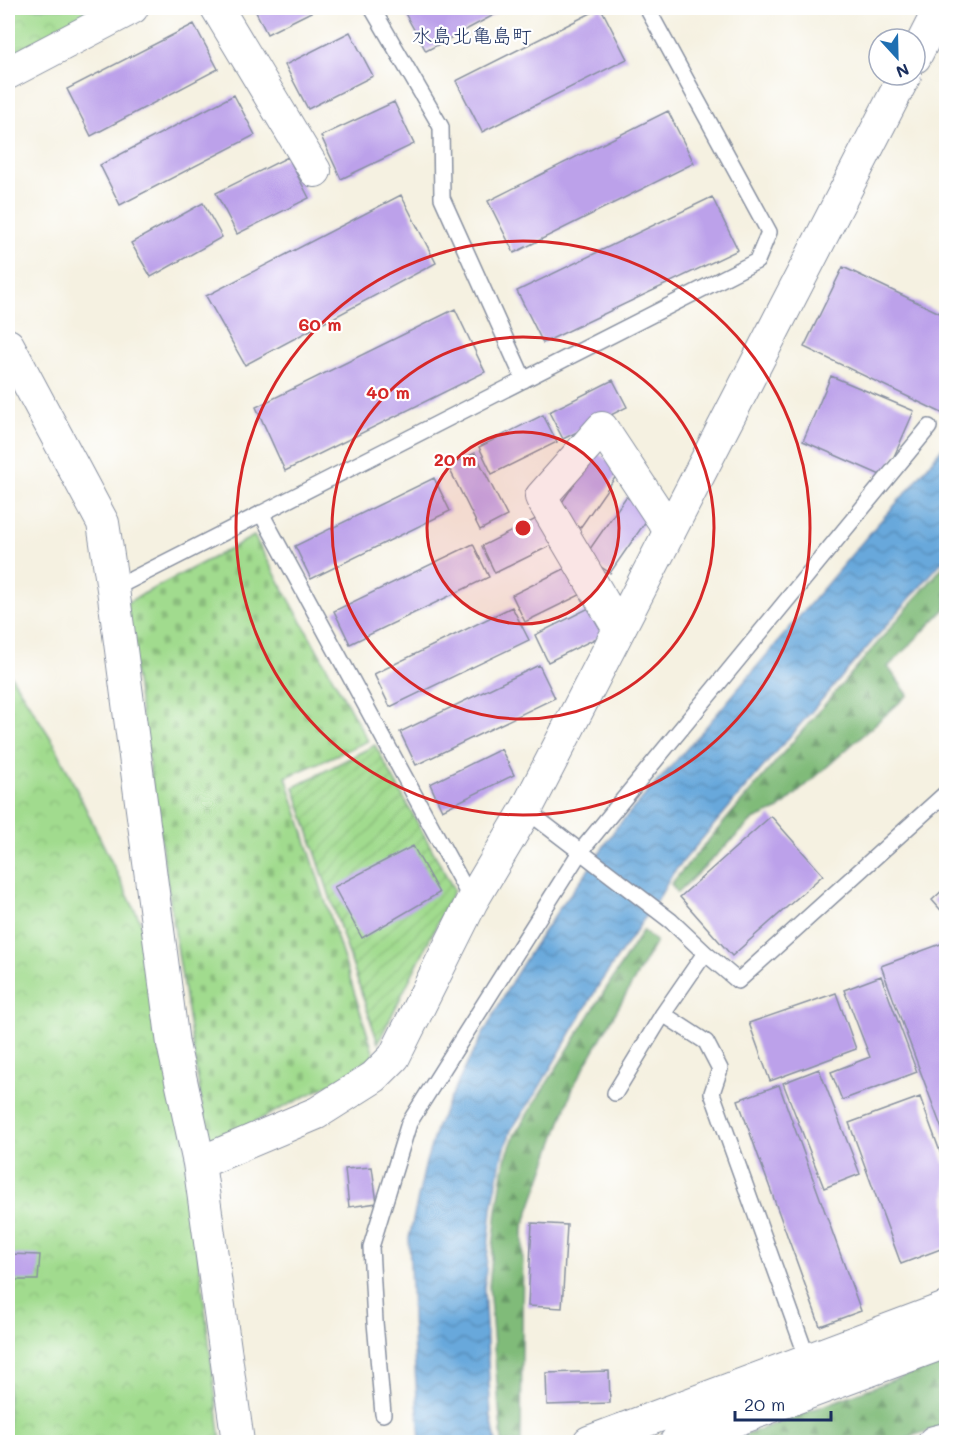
<svg xmlns="http://www.w3.org/2000/svg" width="954" height="1450" font-family="Mali,'Klee One',sans-serif">
  <defs>
    <pattern id="forest-firs" width="22" height="20" patternUnits="userSpaceOnUse" patternTransform="scale(1.5)"><rect width="22" height="20" fill="#80bb79"/><path d="M5 1l3.5 6h-7zM16 11l3.5 6h-7z" fill="#689866"/></pattern>
    <pattern id="cemetery-stones" width="16" height="16" patternUnits="userSpaceOnUse" patternTransform="scale(1.5)"><rect width="16" height="16" fill="#a1db8e"/><path d="M2 7V4a2 2 0 0 1 4 0v3zM10 15v-3a2 2 0 0 1 4 0v3z" fill="#8abc7d"/></pattern>
    <pattern id="park-crowns" width="20" height="18" patternUnits="userSpaceOnUse" patternTransform="scale(1.5)"><rect width="20" height="18" fill="#a1db8e"/><path d="M2 6a3 3 0 1 1 6 0M12 15a3 3 0 1 1 6 0" fill="none" stroke="#8abc7d"/></pattern>
    <pattern id="garden-furrows" width="10" height="10" patternUnits="userSpaceOnUse" patternTransform="scale(1.5)"><rect width="10" height="10" fill="#a1db8e"/><path d="M-1 1l2-2M0 10L10 0M9 11l2-2" fill="none" stroke="#8abc7d"/></pattern>
    <pattern id="water-waves" width="16" height="10" patternUnits="userSpaceOnUse" patternTransform="scale(1.5)"><rect width="16" height="10" fill="#68a8db"/><path d="M0 5q4-4 8 0t8 0" fill="none" stroke="#5589b5"/></pattern>
  </defs>
  <rect width="100%" height="100%" fill="#fff"/>
  <filter id="ink" filterUnits="userSpaceOnUse"><feTurbulence type="fractalNoise" baseFrequency=".0167" numOctaves="2"/><feDisplacementMap in="SourceGraphic" scale="12" xChannelSelector="R" yChannelSelector="G"/><feConvolveMatrix kernelMatrix="1 2 1 2 8 2 1 2 1" color-interpolation-filters="sRGB"/></filter>
  <filter id="wash" filterUnits="userSpaceOnUse"><feTurbulence type="fractalNoise" baseFrequency=".008" numOctaves="4" result="noise"/><feDisplacementMap in="SourceGraphic" scale="24" xChannelSelector="R" yChannelSelector="G"/><feGaussianBlur stdDeviation="1.35" result="paint"/><feColorMatrix in="noise" values="0 0 0 0 0 0 0 0 0 0 0 0 0 0 0 0 0 1.4 0 .05"/><feComposite in="paint" operator="in"/></filter>
  <g filter="url(#wash)">
    <rect width="100%" height="100%" fill="#f5f1e1"/>
    <path fill="url(#forest-firs)" stroke="#4e756c" stroke-width="1.5" d="M946,563V608L888,667L908,695L779,809L753,820L677,893L671,884Z
      M643,930L656,942L574,1085L523,1228L521,1442H502L489,1286L497,1210L505,1160L515,1134Z
      M946,1360V1425L894,1442H726Z"/>
    <path fill="url(#cemetery-stones)" stroke="#5e8576" stroke-width="1.5" d="M254,536L368,741L286,777L376,1061L208,1145L124,604Z"/>
    <path fill="url(#park-crowns)" stroke="#5e8576" stroke-width="1.5" d="M8,8H104L8,59Z
      M8,671L54,743L146,933L170,1017L221,1442H8Z"/>
    <path fill="url(#garden-furrows)" stroke="#5e8576" stroke-width="1.5" d="M375,745L454,890L378,1043L294,787Z"/>
    <path fill="url(#water-waves)" stroke="#426c9c" stroke-width="1.5" d="M946,443V557L764,766L673,873L661,894L600,983L536,1093L511,1130L501,1160L492,1209L484,1289L491,1417L496,1442H420L413,1339L409,1238L426,1162L437,1126L468,1062L512,981L534,946L561,906L587,872L616,828L699,735L876,526L911,487Z"/>
    <g id="blocks">
      <path fill="#bca1ea" d="M254,8H319L267,34Z
        M402,8H507L426,51Z
        M601,8L627,59L482,132L456,81Z
        M194,24L218,69L91,136L67,89Z
        M350,32L373,76L308,109L285,65Z
        M234,95L255,135L120,205L100,165Z
        M394,102L414,144L341,179L321,136Z
        M668,111L694,163L514,253L488,201Z
        M288,157L309,198L237,234L216,193Z
        M401,195L436,263L245,365L206,296Z
        M712,197L738,250L543,343L517,291Z
        M203,203L222,237L151,277L131,243Z
        M843,267L946,316V415L804,347Z
        M455,309L485,372L285,471L256,407Z
        M831,376L914,411L885,477L803,441Z
        M613,380L627,407L563,439L549,412Z
        M543,415L557,442L492,474L479,447Z
        M596,452L621,469L580,528L556,511Z
        M475,453L507,516L480,530L448,466Z
        M434,478L450,511L311,579L295,546Z
        M626,497L651,514L610,573L585,556Z
        M546,514L560,541L495,573L482,546Z
        M473,544L489,577L350,644L334,611Z
        M576,563L590,590L525,622L512,595Z
        M599,603L613,630L548,662L535,635Z
        M512,607L529,640L390,707L374,674Z
        M539,665L555,698L416,765L400,732Z
        M501,749L514,775L442,810L430,784Z
        M771,816L823,875L732,956L680,897Z
        M413,846L439,893L362,938L334,887Z
        M946,887V916L932,900Z
        M946,942V1140L881,966Z
        M881,976L917,1072L842,1100L831,1072L870,1057L844,990Z
        M836,993L856,1049L770,1081L749,1023Z
        M819,1069L860,1174L824,1188L783,1083Z
        M779,1085L861,1311L820,1326L738,1100Z
        M920,1097L946,1168V1247L901,1264L849,1123Z
        M372,1167L377,1203L349,1207L345,1169Z
        M532,1223L567,1225L562,1308L528,1306Z
        M8,1254L40,1255L38,1280H8Z
        M609,1371L610,1403L547,1405L546,1373Z"/>
    </g>
  </g>
  <g filter="url(#ink)">
    <use href="#blocks" fill-opacity="0" stroke="#8890a0" stroke-width="1.5"/>
    <g fill="none" stroke-linecap="round" stroke-linejoin="round">
      <defs>
        <path id="lane" d="M372,8L441,127L442,198L524,380
          M261,513L472,901
          M113,589L757,261L769,232L647,8
          M526,810L671,921L705,953
          M663,1014L706,1042L720,1069L712,1093L808,1360
          M615,1093L663,1014L705,953L738,981L946,793
          M383,1414L375,1322L371,1247L409,1123L580,852L929,427"/>
        <path id="street" d="M217,8L315,171
          M915,57L940,8
          M8,73L132,8
          M8,345L103,523L113,589L173,1044L199,1163L238,1442
          M619,629L541,497L602,428L670,531
          M199,1163L317,1113L374,1077L394,1057L472,901L526,810L905,75
          M589,1442L946,1308
          M676,1442L946,1342
          M934,1442L946,1439"/>
      </defs>
      <use href="#lane" stroke="#8890a0" stroke-width="18"/>
      <use href="#street" stroke="#8890a0" stroke-width="34"/>
      <use href="#lane" stroke="#fff" stroke-width="15"/>
      <use href="#street" stroke="#fff" stroke-width="32"/>
    </g>
  </g>
  <circle cx="523" cy="528" r="96" fill="#d62828" fill-opacity=".12"/>
  <g fill="none" stroke="#d62828" stroke-width="3">
    <circle cx="523" cy="528" r="96"/>
    <circle cx="523" cy="528" r="191"/>
    <circle cx="523" cy="528" r="287"/>
  </g>
  <g text-anchor="middle" stroke-width="4.5" stroke-linejoin="round" paint-order="stroke">
    <g font-size="20" fill="#1b2f5e" stroke="#fff">
      <text x="472" y="43">水島北亀島町</text>
    </g>
  </g>
  <circle cx="523" cy="528" r="9" fill="#d62828" stroke="#fff" stroke-width="3"/>
  <g font-size="18" text-anchor="middle" font-weight="bold" fill="#d62828" stroke="#fff" stroke-width="4.5" stroke-linejoin="round" paint-order="stroke">
    <text x="320" y="331">60 m</text>
    <text x="388" y="399">40 m</text>
    <text x="455" y="466">20 m</text>
  </g>
  <rect width="954" height="1450" fill="none" stroke="#fff" stroke-width="30"/>
  <g transform="translate(897 57) rotate(158)"><circle r="28" fill="#ffffff" stroke="#a4acbf" stroke-width="1.5"/>
  <path d="M0-4.5L10 22L0 15L-10 22Z" fill="#1f6fb2"/>
  <text y="-9" font-size="16" font-weight="bold" text-anchor="middle" fill="#1b2f5e">N</text>
  </g>
  <path d="M735 1411v9h96v-9" fill="none" stroke="#1b2f5e" stroke-width="3"/>
  <text x="744" y="1411" font-size="18" fill="#1b2f5e" stroke="#ffffff" stroke-width="4.5" paint-order="stroke">20 m</text>
</svg>
